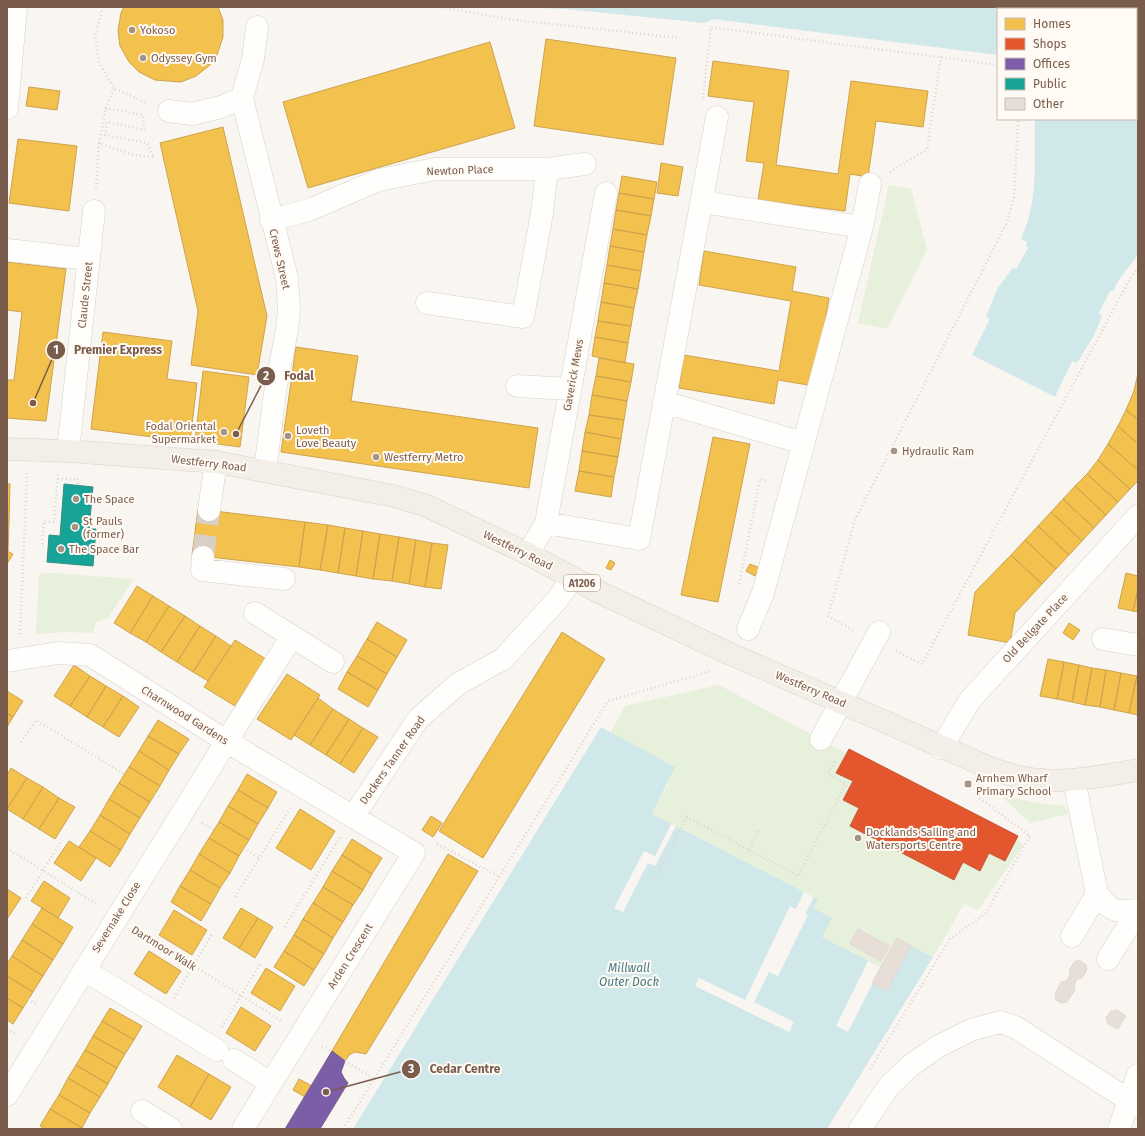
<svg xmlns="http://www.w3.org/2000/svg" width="1145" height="1136" font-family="'Fira Sans',sans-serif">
  <rect width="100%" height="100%" fill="#f9f5f0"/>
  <path fill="#e7f0db" d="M889,185L911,189L927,250L887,329L858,323Z
    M52,573L134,579L108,618L96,622L93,633L66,632L36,634L39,574Z
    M719,685L846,753L849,749L1018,836L1017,840L1024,844L978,910L964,904L933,957L911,946L886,991L872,983L881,967L822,937L813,908L818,899L652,814L670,780L611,732L625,706Z
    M999,794L1031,802L1064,806L1069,814L1030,823Z"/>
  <path fill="#d0e8ea" d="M514,7H1138V255L1120,278L1113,291H1110L1099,313L1102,317L1093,337L1077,363L1072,361L1055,397L972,355L990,319L986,317L997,289L1013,268L1016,269L1028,248L1026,245L1027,242L1021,239C1039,202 1034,159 1035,119H1136V9H998V55L713,19L705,23L566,9Z
    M601,727L675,767L652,814L818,899L813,908L832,918L822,937L881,967L872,983L886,991L911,946L933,957L827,1129H353Z"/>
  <path fill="#f9f5f0" d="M671,824L676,826L655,866L648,863L623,912L614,908L644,851L655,856Z
    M804,892L814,897L805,914L808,915L778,976L769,972L754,1002L794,1022L789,1032L695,986L699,978L745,1000L790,906L796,909Z
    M868,961L881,967L848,1032L836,1026Z"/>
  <path fill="#f2c14e" stroke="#cea34e" d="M124,7H218L223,20V37L217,55L210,65L196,76L181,82L155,80L139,72L129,62L120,46L118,31L121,13Z
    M546,39L676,58L663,145L534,126Z
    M490,42L515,128L308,188L283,102Z
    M713,61L789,71L776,165L838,174L851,81L928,91L923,127L876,121L868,177L850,174L845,211L758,200L764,163L746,161L754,102L708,96Z
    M29,87L60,91L57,110L26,106Z
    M223,127L267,316L257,375L191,365L198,311L160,143Z
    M18,139L77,146L69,211L9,203Z
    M661,163L683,167L678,196L657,193Z
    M622,176L657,182L654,199L619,193Z
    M619,193L654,199L651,216L616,210Z
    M616,210L651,216L647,235L613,229Z
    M613,229L647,235L644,252L610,246Z
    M610,246L644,252L641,271L607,265Z
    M704,251L796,267L792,291L829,298L814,386L778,380L774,404L679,388L684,355L779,371L791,301L699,285Z
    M7,262L66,269L46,421L7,418V380H14L22,312L7,310Z
    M607,265L641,271L638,289L604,283Z
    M604,283L638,289L634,308L601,302Z
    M601,302L634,308L631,326L598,321Z
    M598,321L631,326L628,343L595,337Z
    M103,332L172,341L167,379L197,383L190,442L91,429Z
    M595,337L628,343L625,363L592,356Z
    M296,347L358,356L351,401L538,428L529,488L281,452Z
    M599,358L634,364L631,382L596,376Z
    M203,371L249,377L240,447L195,441Z
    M1138,373V395L1134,391Z
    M596,376L631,382L627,401L592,395Z
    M1134,391L1138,395V420L1126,410Z
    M592,395L627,401L624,420L589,415Z
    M1126,410L1138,420V444L1118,426Z
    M589,415L624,420L621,439L585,432Z
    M1118,426L1138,444V470L1108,444Z
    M585,432L621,439L618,457L582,451Z
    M713,437L750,444L718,602L681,595Z
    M1108,444L1138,470V481L1130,489L1098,460Z
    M582,451L618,457L614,477L579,471Z
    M1098,460L1130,489L1118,502L1087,474Z
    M579,471L614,477L611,497L575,491Z
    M1087,474L1118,502L1106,515L1075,486Z
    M7,484H10L9,522H7Z
    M1075,486L1106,515L1094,528L1063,499Z
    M1063,499L1094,528L1082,541L1051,512Z
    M198,509L305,522L299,567L192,555Z
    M1051,512L1082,541L1069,555L1038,526Z
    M7,522H9L8,551H7Z
    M305,522L328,525L320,570L299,567Z
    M328,525L345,528L338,573L320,570Z
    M1038,526L1069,555L1056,569L1025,540Z
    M345,528L363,531L356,576L338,573Z
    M363,531L380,534L373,579L356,576Z
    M380,534L399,537L392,581L373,579Z
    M399,537L416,540L409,584L392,581Z
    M416,540L432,543L425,587L409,584Z
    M1025,540L1056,569L1042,584L1011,555Z
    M432,543L448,545L441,589L425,587Z
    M7,551L13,554L7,564Z
    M1011,555L1042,584L1015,613L1010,643L968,635L975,592Z
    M610,560L615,563L611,570L606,568Z
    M750,564L760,568L755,576L746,571Z
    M1126,573L1138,576V589L1133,611L1118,608Z
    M137,586L153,596L130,633L114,623Z
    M1138,589V612L1133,611Z
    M153,596L169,606L146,642L130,633Z
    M169,606L185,616L161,652L146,642Z
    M185,616L200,626L177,662L161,652Z
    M377,622L407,640L397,657L367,639Z
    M1069,623L1080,630L1073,640L1063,633Z
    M200,626L216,636L193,672L177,662Z
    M562,632L605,659L483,858L439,831Z
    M216,636L231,646L208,681L193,672Z
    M367,639L397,657L387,674L357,656Z
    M235,640L266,659L235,706L204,687Z
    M357,656L387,674L378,690L347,672Z
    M1048,659L1064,662L1057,699L1040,696Z
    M1064,662L1079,665L1072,702L1057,699Z
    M74,665L90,676L70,706L54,696Z
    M1079,665L1092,668L1085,705L1072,702Z
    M1092,668L1106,670L1100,707L1085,705Z
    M1106,670L1121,673L1114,710L1100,707Z
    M347,672L378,690L368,707L338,689Z
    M1121,673L1137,676L1129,713L1114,710Z
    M287,674L320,695L291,740L257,719Z
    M90,676L106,686L87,717L70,706Z
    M1137,676H1138V715L1129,713Z
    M106,686L123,696L103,727L87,717Z
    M7,691L23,701L13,717L7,713Z
    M123,696L139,707L119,737L103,727Z
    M318,698L333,709L310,745L294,735Z
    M333,709L349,719L326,755L310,745Z
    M7,713L13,717L7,727Z
    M349,719L363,728L340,764L326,755Z
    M158,720L189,739L179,754L148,736Z
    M363,728L378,737L354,773L340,764Z
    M148,736L179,754L169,770L139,751Z
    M139,751L169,770L160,786L129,767Z
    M129,767L160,786L150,802L119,783Z
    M11,768L27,778L7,809V775Z
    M247,774L277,792L268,808L238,790Z
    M27,778L43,787L23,819L7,809Z
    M119,783L150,802L140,818L109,799Z
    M43,787L59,798L39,829L23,819Z
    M238,790L268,808L258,824L228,806Z
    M59,798L75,807L55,839L39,829Z
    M109,799L140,818L130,834L100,815Z
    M228,806L258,824L249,840L219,822Z
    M300,809L335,831L311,870L276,848Z
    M100,815L130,834L121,850L90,831Z
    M431,816L442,823L433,837L422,830Z
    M219,822L249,840L239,856L209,838Z
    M90,831L121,850L110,867L79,847Z
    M209,838L239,856L230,873L199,854Z
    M352,839L382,858L372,874L342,855Z
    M69,841L96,858L81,881L54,863Z
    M199,854L230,873L220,888L190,870Z
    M448,854L478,871L366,1054L355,1052L349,1055L345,1061L332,1051Z
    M342,855L372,874L363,890L332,871Z
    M190,870L220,888L211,904L180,886Z
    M332,871L363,890L353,905L323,887Z
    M44,881L70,898L58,918L31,901Z
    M180,886L211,904L201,921L171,902Z
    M323,887L353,905L343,922L313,903Z
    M7,889L21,898L7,919Z
    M313,903L343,922L333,938L303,919Z
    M42,908L73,927L63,944L32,924Z
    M241,908L258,918L239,948L223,938Z
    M174,910L207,930L192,955L159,935Z
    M258,918L273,927L255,958L239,948Z
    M303,919L333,938L324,954L294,935Z
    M32,924L63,944L53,960L22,940Z
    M294,935L324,954L314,970L284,951Z
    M22,940L53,960L43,976L12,956Z
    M149,951L181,971L166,994L134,974Z
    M284,951L314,970L304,986L274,967Z
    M12,956L43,976L33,992L7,976V964Z
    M266,968L295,986L280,1011L251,993Z
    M7,976L33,992L23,1008L7,998Z
    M7,998L23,1008L13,1024L7,1020Z
    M241,1007L271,1026L255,1051L226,1033Z
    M110,1008L142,1026L134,1040L102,1021Z
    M102,1021L134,1040L125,1054L93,1036Z
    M93,1036L125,1054L117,1068L85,1050Z
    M85,1050L117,1068L108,1084L76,1065Z
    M177,1055L209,1074L190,1107L158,1087Z
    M76,1065L108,1084L100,1097L68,1078Z
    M209,1074L231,1087L211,1120L190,1107Z
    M68,1078L100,1097L90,1113L59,1095Z
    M299,1079L312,1086L305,1097L293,1090Z
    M59,1095L90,1113L82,1128L50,1109Z
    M50,1109L82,1128L81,1129H45L40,1126Z"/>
  <path fill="#e4572e" stroke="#c45837" d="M849,749L1018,836L1005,861L989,853L980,871L963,862L954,880L850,826L859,808L843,800L853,781L836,773Z"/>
  <path fill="#7b5ea7" stroke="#7b5d8c" d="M332,1051L345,1061L341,1072L344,1078L348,1083L320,1129H285Z"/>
  <path fill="#17a398" stroke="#358e82" d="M64,484L93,487L89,529H96L93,566L47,562L49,535L60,536Z"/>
  <path fill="#e6ded7" stroke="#e2d8d2" d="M858,929L889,946L881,961L850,944Z
    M897,938L911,946L886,991L872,983Z
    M1079,960L1086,965L1087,970L1082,978L1077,979L1074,986L1075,990L1067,1002L1061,1003L1056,1000L1055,994L1061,982L1066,981L1070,975L1069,971L1074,962Z
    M1117,1010L1126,1016L1118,1029L1108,1024L1106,1018L1111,1011Z"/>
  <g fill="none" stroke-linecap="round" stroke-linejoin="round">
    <path stroke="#d9cfc7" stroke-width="22" stroke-dasharray="22 11" stroke-linecap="butt" d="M203,557L209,510"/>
    <defs>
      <path id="minor" d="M242,98L287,278L289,309L287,330L276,386L265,470
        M7,108L16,7
        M169,111L192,114L221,107L242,98L253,59L257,27
        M702,202L862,227
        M271,220L309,210L379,180L435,169H547L585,164
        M7,250L89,259
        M427,303L523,317L542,213L547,169
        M517,386L570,389
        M664,402L803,443
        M68,451L94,211
        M209,510L216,462
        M546,523L639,539L717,117
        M528,554L546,523L606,193
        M203,557L202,570L284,579
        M255,613L333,662
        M748,629L763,593L862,227L870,184
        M1103,639L1138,645
        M7,661L58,653L90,655L226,741L414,853L271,1083L234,1060
        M821,739L879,632
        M941,748L970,700L1138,516
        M1074,780L1097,894C1110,911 1117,913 1137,910
        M353,817L418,719L458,684L503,659L557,600L573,578
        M1072,936L1097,894
        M1108,959L1138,910
        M84,970L217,1050
        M7,1095L292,636
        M142,1111L171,1129
        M243,1129L271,1083
        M860,1129L889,1086L910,1066L937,1047L971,1030L1000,1022L1015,1027L1138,1106
        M1119,1129L1138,1075"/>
      <path id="major" d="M7,449L68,451L216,462L394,496L427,506L528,554L601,593L726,652L988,767C1001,772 1015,777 1030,779C1066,784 1102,776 1138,770"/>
    </defs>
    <use href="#minor" stroke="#d7d1cb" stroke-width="23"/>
    <use href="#major" stroke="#dad1cc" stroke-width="23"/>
    <path stroke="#dcd5d0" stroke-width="2.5" stroke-dasharray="1 3" stroke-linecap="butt" d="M103,7L95,36L99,63L114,88L146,103
      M442,7L507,19L680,38
      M703,98L711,27L998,65
      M99,143L106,108
      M890,172L927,149L941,56
      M96,188L99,143L133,155L154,157L147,143L105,135L107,122L144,130L143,115L106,108L114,88
      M58,479H78L77,485
      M48,546H42L44,521L54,522L58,474
      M739,584L760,479L768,481
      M853,630L828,616L855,520L1007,222L1014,197L1018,119
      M20,634L27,473
      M896,651L922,664L1131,277L1138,268
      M21,742L36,720L124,774
      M155,794L162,798
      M202,823L214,830
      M437,844L498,876
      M7,848L98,905
      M244,848L259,858
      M749,850L759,829
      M655,878L687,817L798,876L846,784L828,774L834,762L831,760
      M235,897L290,808
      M26,898L62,840
      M285,927L340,837
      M137,931L282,1021
      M174,998L212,934
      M28,999L36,1004
      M222,1027L260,964
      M7,1029L17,1035
      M322,1046L332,1051
      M345,1061L374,1079
      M870,1069L950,939L986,913L1030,836L979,798
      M343,1129L608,701L711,671"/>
    <use href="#minor" stroke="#fefefd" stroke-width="22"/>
    <use href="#major" stroke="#f3eee8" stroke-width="22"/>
  </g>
  <g fill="#a69286" stroke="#fffaf3" stroke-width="1.5">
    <circle cx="132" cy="30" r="4"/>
    <circle cx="143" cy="58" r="4"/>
    <circle cx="224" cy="432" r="4"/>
    <circle cx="288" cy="436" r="4"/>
    <circle cx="894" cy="451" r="4"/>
    <circle cx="376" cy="457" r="4"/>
    <circle cx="76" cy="499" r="4"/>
    <circle cx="75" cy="527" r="4"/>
    <circle cx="61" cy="549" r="4"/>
    <rect x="964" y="780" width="8" height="8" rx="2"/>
    <circle cx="858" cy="838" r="4"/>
  </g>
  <g text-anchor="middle" stroke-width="4" stroke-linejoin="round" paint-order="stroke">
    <rect fill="#fffaf3" stroke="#a28b7f" stroke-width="1" x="564" y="575" width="36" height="16" rx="3"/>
    <g font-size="10" font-weight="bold" fill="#7a5c4d">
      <text x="582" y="587">A1206</text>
    </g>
    <g font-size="11" fill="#7a5c4d" stroke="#fffaf3" text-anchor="start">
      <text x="140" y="34">Yokoso</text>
      <text x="151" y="62">Odyssey Gym</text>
      <text x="216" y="430" text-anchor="end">Fodal Oriental<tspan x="216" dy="13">Supermarket</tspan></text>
      <text x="296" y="434">Loveth<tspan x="296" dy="13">Love Beauty</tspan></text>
      <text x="902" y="455">Hydraulic Ram</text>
      <text x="384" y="461">Westferry Metro</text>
      <text x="84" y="503">The Space</text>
      <text x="83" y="525">St Pauls<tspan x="83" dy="13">(former)</tspan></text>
      <text x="69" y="553">The Space Bar</text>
      <text x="976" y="782">Arnhem Wharf<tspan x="976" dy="13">Primary School</tspan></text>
      <text x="866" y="836">Docklands Sailing and<tspan x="866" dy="13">Watersports Centre</tspan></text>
    </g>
    <g font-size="11" fill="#7a5c4d" stroke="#fffaf3">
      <text transform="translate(460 170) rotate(-2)" y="4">Newton Place</text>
      <text transform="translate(280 259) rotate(77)" y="4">Crews Street</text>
      <text transform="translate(85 295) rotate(-84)" y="4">Claude Street</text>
      <text transform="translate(573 375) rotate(-80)" y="4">Gaverick Mews</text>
      <text transform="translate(209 463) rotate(7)" y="4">Westferry Road</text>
      <text transform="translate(518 550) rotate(26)" y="4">Westferry Road</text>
      <text transform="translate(1035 628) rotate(-47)" y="4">Old Bellgate Place</text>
      <text transform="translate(811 689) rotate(23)" y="4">Westferry Road</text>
      <text transform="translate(185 715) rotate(32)" y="4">Charnwood Gardens</text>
      <text transform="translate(392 760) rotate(-55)" y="4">Dockers Tanner Road</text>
      <text transform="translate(116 917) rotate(-58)" y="4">Severnake Close</text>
      <text transform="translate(164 948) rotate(32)" y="4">Dartmoor Walk</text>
      <text transform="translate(350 956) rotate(-58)" y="4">Arden Crescent</text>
    </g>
    <g font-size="12" font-style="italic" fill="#437c86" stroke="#fffaf3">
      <text x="629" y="972">Millwall<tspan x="629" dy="14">Outer Dock</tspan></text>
    </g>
  </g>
  <path fill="none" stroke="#7a5c4d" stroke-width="1.5" d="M33 403L56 350M236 434L266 376M326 1092L411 1069"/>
  <g fill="#7a5c4d" stroke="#fffaf3" stroke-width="1.5">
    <circle cx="33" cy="403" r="4"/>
    <circle cx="236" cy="434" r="4"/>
    <circle cx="326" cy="1092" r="4"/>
    <circle cx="56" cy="350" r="10"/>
    <circle cx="266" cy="376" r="10"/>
    <circle cx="411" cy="1069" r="10"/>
  </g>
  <g font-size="12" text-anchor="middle" font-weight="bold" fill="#fff">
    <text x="56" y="354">1</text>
    <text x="266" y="380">2</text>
    <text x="411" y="1073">3</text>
  </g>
  <g font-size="12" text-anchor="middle" font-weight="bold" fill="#7a5c4d" stroke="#fffaf3" stroke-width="4" stroke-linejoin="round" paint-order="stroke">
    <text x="118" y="354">Premier Express</text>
    <text x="299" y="380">Fodal</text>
    <text x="465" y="1073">Cedar Centre</text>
  </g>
  <rect width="1145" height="1136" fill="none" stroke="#7a5c4d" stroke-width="16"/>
  <rect x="997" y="8" width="140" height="112" fill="#fffaf3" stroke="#cabbb1"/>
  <rect x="1005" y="18" width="20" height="12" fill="#f2c14e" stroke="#cabbb1"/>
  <text x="1033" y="28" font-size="12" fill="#7a5c4d">Homes</text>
  <rect x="1005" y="38" width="20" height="12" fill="#e4572e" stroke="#cabbb1"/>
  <text x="1033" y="48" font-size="12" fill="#7a5c4d">Shops</text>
  <rect x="1005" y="58" width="20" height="12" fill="#7b5ea7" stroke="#cabbb1"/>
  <text x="1033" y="68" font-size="12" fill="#7a5c4d">Offices</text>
  <rect x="1005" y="78" width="20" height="12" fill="#17a398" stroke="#cabbb1"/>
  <text x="1033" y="88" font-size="12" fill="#7a5c4d">Public</text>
  <rect x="1005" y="98" width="20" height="12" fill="#e6ded7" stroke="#cabbb1"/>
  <text x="1033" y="108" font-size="12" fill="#7a5c4d">Other</text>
</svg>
